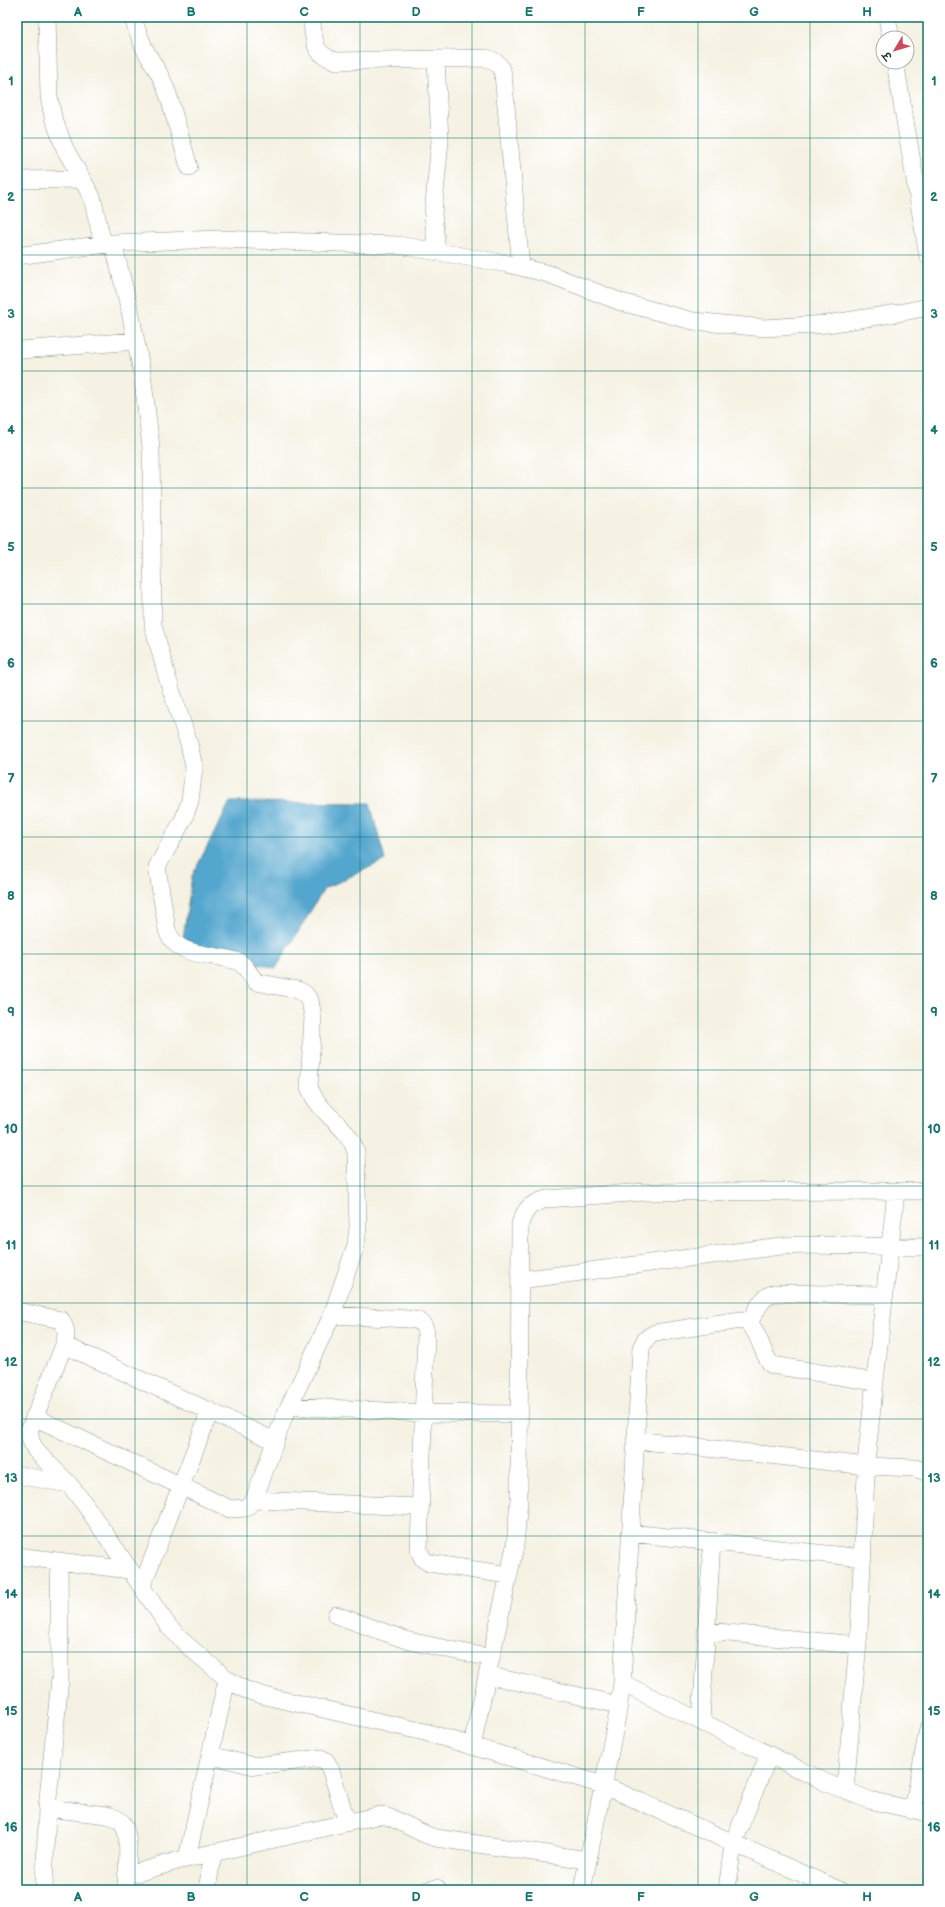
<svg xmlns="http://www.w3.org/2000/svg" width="945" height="1907" font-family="'Balsamiq Sans','Playpen Sans Deva',sans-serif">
  <rect width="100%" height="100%" fill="#fff"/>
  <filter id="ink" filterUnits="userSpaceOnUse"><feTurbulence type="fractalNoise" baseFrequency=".025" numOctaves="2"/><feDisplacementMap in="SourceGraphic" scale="8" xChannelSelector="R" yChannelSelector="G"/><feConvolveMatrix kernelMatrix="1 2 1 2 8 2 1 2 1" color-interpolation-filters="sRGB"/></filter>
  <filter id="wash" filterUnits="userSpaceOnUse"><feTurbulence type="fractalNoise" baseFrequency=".012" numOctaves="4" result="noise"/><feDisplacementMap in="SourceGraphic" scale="16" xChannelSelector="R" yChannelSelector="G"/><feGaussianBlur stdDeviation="0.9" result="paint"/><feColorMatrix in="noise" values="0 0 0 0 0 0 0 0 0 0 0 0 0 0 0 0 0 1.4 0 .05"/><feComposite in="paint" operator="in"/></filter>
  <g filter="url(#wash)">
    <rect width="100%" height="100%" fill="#f5f2e3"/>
    <path fill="#53a6ce" stroke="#397281" d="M230,802L370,803L385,860L324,889L276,968L182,945L192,876Z"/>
  </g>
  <g filter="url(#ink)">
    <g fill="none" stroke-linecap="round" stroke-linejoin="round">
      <defs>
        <path id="minor" d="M47,17L49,96L53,117L65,149L92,197L103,244
          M132,17L144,48L161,77L168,94L189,167
          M311,17C315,40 311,54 337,61L486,58C496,61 500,63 503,74L521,267
          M887,17L891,38
          M436,59L440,141L433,214L437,252
          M895,62L928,256
          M17,180L82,179
          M17,256L113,243L220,239L398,245L508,264L549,274L621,302L693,321L764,328L827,324L898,313L928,307
          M21,350L136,341
          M520,1280L781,1246L805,1245L928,1247
          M17,1311L61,1320C67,1329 67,1335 64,1345L29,1431L31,1441L36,1451L69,1484L86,1506L169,1627L187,1645L227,1679L244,1689L265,1696L425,1732L603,1785L839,1890
          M332,1315L408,1319C418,1320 423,1321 426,1332L419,1550L423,1559L429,1563L508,1575
          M749,1323C756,1312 761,1296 775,1293L885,1295
          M64,1345L275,1441
          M289,1406L423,1413L520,1414
          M34,1417L230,1509L246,1508L254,1500L284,1417L332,1315L356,1245L358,1227L356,1152C348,1124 320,1116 309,1087L313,1017L310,1001L305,994L298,990L256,982L244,966L239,962C214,952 177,960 167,930L157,867L184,818L190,801L194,767L189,744L168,680L153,625L151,447L142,373L130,311L113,243
          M635,1440L867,1466L915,1468L928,1473
          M17,1475L69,1484
          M254,1500L419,1507
          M630,1533L863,1558
          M17,1556L130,1570
          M142,1586L210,1411
          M336,1615L409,1641L491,1658
          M706,1631L858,1645
          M487,1675L619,1705
          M622,1683L827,1783L869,1800L928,1813
          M701,1721L712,1541
          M472,1746L515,1546L519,1500L520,1224C526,1207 529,1205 546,1199L645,1192L928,1191
          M210,1755L254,1766L321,1758L326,1761L330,1768L347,1822
          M845,1790L859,1631L867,1453L896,1192
          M47,1808L107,1815C113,1817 120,1819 123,1824C132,1838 126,1874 126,1890
          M913,1810L928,1729
          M187,1858L227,1679
          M126,1876L177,1861L381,1815C401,1819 416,1833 436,1838L588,1860
          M44,1890L47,1808L60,1679L59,1561
          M207,1890L213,1853
          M427,1890L437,1888
          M582,1890L617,1717L622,1683L641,1348C644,1340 647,1337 655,1333L741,1320C759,1323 760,1353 772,1365L875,1382
          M727,1890L733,1844L769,1755"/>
      </defs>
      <use href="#minor" stroke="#8a988c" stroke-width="18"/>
      <use href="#minor" stroke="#fff" stroke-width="17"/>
    </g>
  </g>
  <path fill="none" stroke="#0f766e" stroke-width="1" stroke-opacity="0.55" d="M135,17V1890M247,17V1890M360,17V1890M472,17V1890M585,17V1890M698,17V1890M810,17V1890M17,138H928M17,255H928M17,371H928M17,488H928M17,604H928M17,721H928M17,837H928M17,954H928M17,1070H928M17,1186H928M17,1303H928M17,1419H928M17,1536H928M17,1652H928M17,1769H928"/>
  <rect width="945" height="1907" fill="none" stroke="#fff" stroke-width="44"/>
  <g transform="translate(895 50) rotate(232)"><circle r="19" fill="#ffffff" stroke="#a5b1ae"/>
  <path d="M0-3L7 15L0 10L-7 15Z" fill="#d1495b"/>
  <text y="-6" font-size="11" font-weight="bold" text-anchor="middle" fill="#1f3d34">उ</text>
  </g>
  <rect x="22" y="22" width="901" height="1863" fill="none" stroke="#0f766e" stroke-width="1.5"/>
  <g font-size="13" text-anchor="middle" font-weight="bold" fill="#0f766e">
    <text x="78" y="16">A</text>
    <text x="191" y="16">B</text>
    <text x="304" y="16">C</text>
    <text x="416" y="16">D</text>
    <text x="529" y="16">E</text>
    <text x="641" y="16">F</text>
    <text x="754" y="16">G</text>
    <text x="867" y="16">H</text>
    <text x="11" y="85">1</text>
    <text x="934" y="85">1</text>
    <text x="11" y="201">2</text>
    <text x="934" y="201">2</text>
    <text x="11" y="318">3</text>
    <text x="934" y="318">3</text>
    <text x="11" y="434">4</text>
    <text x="934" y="434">4</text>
    <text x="11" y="551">5</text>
    <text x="934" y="551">5</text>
    <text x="11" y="667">6</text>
    <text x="934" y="667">6</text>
    <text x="11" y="783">7</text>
    <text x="934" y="783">7</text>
    <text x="11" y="900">8</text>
    <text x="934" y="900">8</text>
    <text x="11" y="1016">9</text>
    <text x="934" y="1016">9</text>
    <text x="11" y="1133">10</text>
    <text x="934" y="1133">10</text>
    <text x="11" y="1249">11</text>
    <text x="934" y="1249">11</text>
    <text x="11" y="1366">12</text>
    <text x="934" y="1366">12</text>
    <text x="11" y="1482">13</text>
    <text x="934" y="1482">13</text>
    <text x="11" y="1598">14</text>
    <text x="934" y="1598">14</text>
    <text x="11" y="1715">15</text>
    <text x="934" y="1715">15</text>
    <text x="11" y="1831">16</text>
    <text x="934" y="1831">16</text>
    <text x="78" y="1901">A</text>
    <text x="191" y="1901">B</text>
    <text x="304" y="1901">C</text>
    <text x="416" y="1901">D</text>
    <text x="529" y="1901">E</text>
    <text x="641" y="1901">F</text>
    <text x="754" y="1901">G</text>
    <text x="867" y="1901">H</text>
  </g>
</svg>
